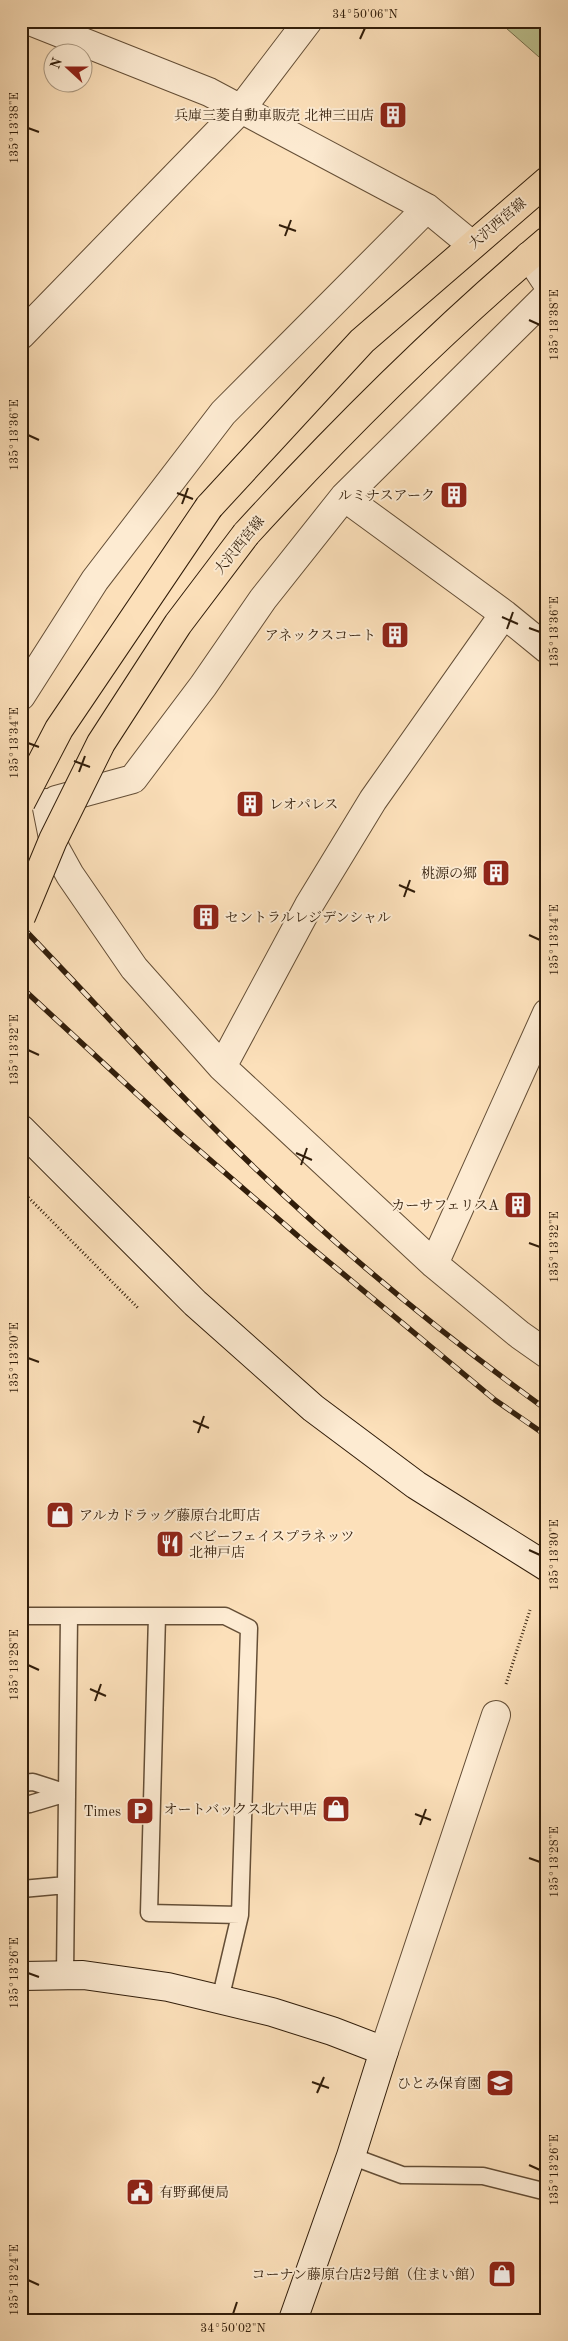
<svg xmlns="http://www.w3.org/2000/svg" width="568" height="2341" font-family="'Old Standard TT','Noto Serif JP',serif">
  <rect width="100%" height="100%" fill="#fce0ba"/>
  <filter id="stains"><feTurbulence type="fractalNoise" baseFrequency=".004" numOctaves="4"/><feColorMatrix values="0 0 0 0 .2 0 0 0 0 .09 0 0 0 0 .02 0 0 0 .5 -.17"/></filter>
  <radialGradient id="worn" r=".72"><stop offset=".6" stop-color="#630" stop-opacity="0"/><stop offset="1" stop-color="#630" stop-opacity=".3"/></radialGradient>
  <path fill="#bdc391" stroke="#77704e" d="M498,21H547V64Z"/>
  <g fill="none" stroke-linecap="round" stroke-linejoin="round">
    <defs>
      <path id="lane" d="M21,1616H225L249,1628L240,1915L220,2000
        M157,1616L149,1913L240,1915
        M21,1783L33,1782L67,1793
        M21,1805L30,1804L67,1793
        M22,1889L66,1885L69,1616
        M65,1975L66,1885
        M351,2156L402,2175L483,2176L547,2192"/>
      <path id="street" d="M30,21L209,92L427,208L472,245
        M529,256L547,283
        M21,335L241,109L308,21
        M344,497L504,614L547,649
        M21,696L95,580L223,413L427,208
        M56,800L133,779L203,686L263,599L344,497L547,296
        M46,803L55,848L70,875L134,968L222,1067L434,1264L520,1335L547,1354
        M222,1067L309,905L373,800L504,614
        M434,1264L547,1013
        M384,2051L496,1715"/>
      <path id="secondary" d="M21,1129L195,1303L313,1408L416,1485L547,1567
        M21,1976L83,1975L168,1987L272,2012L332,2031L384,2051L351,2156L293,2320"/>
      <path id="primary" d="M209,507L362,341L547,181
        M246,534C340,431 440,332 547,241"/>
    </defs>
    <use href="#lane" stroke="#644e36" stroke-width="19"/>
    <use href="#street" stroke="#644e36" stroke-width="30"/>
    <use href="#secondary" stroke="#311d0a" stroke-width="30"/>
    <use href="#primary" stroke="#311d0a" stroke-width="30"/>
    <path stroke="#311d0a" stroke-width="3" stroke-dasharray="1 2.5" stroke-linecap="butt" d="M21,1190L138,1308
      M506,1684L530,1610"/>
    <use href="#lane" stroke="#fdebd2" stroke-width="16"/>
    <use href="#street" stroke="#fdebd2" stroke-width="28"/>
    <use href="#secondary" stroke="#fdebd2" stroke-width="28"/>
    <use href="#primary" stroke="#fce0ba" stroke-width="28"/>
    <defs>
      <path id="rail" d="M21,926C80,987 137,1050 196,1110C304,1220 422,1320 547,1410
        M21,987L178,1132L306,1243L495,1400L547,1436"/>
    </defs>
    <use href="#rail" stroke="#311d0a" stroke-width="5.5"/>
    <use href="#rail" stroke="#fdebd2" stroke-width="4" stroke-dasharray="11" stroke-linecap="butt"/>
    <defs>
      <path id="primary-bridge" d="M21,802L59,729L209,507
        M21,917L53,840L101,743L178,624L246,534"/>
    </defs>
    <use href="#primary-bridge" stroke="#311d0a" stroke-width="30" stroke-linecap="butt"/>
    <use href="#primary-bridge" stroke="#fce0ba" stroke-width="28"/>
  </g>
  <path fill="none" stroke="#311d0a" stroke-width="2" d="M360,39L365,28M28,128L39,132M279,225L296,231M285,236L291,220M529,320L540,325M28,435L39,440M177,493L193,499M182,504L188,488M502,617L518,624M529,628L540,632M507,629L513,612M28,743L39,747M74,761L90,767M79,772L85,756M399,885L415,892M404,897L410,880M529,935L540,940M28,1050L39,1055M296,1153L312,1160M301,1165L307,1148M529,1243L540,1247M28,1358L39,1362M193,1421L209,1428M198,1433L204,1416M529,1550L540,1555M28,1665L39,1670M90,1689L106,1696M95,1701L101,1684M415,1814L431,1820M420,1825L426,1809M529,1858L540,1862M28,1973L39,1977M312,2082L329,2088M317,2093L324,2077M529,2165L540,2170M28,2280L39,2285M233,2314L237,2302"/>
  <defs>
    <symbol id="building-square" viewBox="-11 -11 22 22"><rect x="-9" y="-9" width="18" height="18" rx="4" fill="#8f2418" stroke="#fdebd2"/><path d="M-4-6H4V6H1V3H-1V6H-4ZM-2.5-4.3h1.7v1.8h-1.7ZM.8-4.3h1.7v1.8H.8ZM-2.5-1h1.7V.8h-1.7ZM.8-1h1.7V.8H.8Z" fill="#fff"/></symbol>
    <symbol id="shop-square" viewBox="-11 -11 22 22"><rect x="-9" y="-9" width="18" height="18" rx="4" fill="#8f2418" stroke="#fdebd2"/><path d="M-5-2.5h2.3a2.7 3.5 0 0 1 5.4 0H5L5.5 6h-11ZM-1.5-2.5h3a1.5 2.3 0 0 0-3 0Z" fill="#fff"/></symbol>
    <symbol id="restaurant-square" viewBox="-11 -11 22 22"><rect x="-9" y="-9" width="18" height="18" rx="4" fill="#8f2418" stroke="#fdebd2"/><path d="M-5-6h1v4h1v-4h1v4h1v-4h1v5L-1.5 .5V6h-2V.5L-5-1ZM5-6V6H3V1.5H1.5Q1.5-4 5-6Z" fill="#fff"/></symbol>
    <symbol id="parking-square" viewBox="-11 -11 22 22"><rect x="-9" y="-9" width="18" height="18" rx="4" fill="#8f2418" stroke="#fdebd2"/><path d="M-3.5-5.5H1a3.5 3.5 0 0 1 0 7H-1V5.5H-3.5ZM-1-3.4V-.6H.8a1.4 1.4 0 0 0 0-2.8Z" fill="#fff"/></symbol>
    <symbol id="school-square" viewBox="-11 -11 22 22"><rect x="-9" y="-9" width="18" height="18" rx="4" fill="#8f2418" stroke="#fdebd2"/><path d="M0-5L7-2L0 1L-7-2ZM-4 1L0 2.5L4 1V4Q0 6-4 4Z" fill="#fff"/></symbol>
    <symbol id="civic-square" viewBox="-11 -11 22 22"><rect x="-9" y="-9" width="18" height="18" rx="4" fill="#8f2418" stroke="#fdebd2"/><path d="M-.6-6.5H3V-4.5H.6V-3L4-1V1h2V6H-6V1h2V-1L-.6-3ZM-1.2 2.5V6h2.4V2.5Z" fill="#fff"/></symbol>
  </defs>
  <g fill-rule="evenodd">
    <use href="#building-square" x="377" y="99" width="32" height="32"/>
    <use href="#building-square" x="438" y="479" width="32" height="32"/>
    <use href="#building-square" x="379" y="619" width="32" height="32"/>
    <use href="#building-square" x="234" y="788" width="32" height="32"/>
    <use href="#building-square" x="480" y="857" width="32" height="32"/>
    <use href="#building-square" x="190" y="901" width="32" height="32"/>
    <use href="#building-square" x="502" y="1189" width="32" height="32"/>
    <use href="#shop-square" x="44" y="1499" width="32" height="32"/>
    <use href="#restaurant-square" x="154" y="1528" width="32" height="32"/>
    <use href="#shop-square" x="320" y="1793" width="32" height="32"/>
    <use href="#parking-square" x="124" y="1795" width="32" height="32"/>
    <use href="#school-square" x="484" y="2067" width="32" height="32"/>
    <use href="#civic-square" x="124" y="2176" width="32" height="32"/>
    <use href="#shop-square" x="486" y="2258" width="32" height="32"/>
  </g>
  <g text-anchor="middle" stroke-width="4" stroke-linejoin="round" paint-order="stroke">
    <g font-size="14" fill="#311d0a" stroke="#fdebd2" text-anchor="end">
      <text x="374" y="120">兵庫三菱自動車販売 北神三田店</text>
      <text x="435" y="500">ルミナスアーク</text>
      <text x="376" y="640">アネックスコート</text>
      <text x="269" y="809" text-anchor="start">レオパレス</text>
      <text x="477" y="878">桃源の郷</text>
      <text x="225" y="922" text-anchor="start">セントラルレジデンシャル</text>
      <text x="499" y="1210">カーサフェリスA</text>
      <text x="79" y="1520" text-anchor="start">アルカドラッグ藤原台北町店</text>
      <text x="189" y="1541" text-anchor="start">ベビーフェイスプラネッツ<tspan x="189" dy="16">北神戸店</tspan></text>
      <text x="317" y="1814">オートバックス北六甲店</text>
      <text x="121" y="1816">Times</text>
      <text x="481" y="2088">ひとみ保育園</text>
      <text x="159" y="2197" text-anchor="start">有野郵便局</text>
      <text x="483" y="2279">コーナン藤原台店2号館（住まい館）</text>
    </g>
    <g font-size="14" fill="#311d0a" stroke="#fdebd2">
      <text transform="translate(497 223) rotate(-40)" y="5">大沢西宮線</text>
      <text transform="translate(239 545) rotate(-51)" y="5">大沢西宮線</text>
    </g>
  </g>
  <rect width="568" height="2341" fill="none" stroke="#fce0ba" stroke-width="55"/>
  <g transform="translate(68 68) rotate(291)"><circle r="24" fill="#fdebd2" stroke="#ab9982"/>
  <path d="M0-4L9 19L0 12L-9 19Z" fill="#8f2418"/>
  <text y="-8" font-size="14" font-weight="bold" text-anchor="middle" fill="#311d0a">N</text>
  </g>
  <rect x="28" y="28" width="512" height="2286" fill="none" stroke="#311d0a" stroke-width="2"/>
  <g font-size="12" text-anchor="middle" fill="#311d0a">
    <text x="365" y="18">34°50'06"N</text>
    <text transform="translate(14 128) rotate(-90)" y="4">135°13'38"E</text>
    <text transform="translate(554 325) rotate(-90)" y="4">135°13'38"E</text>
    <text transform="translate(14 435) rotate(-90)" y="4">135°13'36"E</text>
    <text transform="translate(554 632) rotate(-90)" y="4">135°13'36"E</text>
    <text transform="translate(14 743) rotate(-90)" y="4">135°13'34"E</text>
    <text transform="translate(554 940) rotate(-90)" y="4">135°13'34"E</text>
    <text transform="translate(14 1050) rotate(-90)" y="4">135°13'32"E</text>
    <text transform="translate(554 1247) rotate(-90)" y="4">135°13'32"E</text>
    <text transform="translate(14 1358) rotate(-90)" y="4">135°13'30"E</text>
    <text transform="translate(554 1555) rotate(-90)" y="4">135°13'30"E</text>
    <text transform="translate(14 1665) rotate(-90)" y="4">135°13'28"E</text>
    <text transform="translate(554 1862) rotate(-90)" y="4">135°13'28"E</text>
    <text transform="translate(14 1973) rotate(-90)" y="4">135°13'26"E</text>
    <text transform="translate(554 2170) rotate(-90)" y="4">135°13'26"E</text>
    <text transform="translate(14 2280) rotate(-90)" y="4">135°13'24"E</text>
    <text x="233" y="2332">34°50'02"N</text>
  </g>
  <rect width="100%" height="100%" filter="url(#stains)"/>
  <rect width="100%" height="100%" fill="url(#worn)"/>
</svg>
